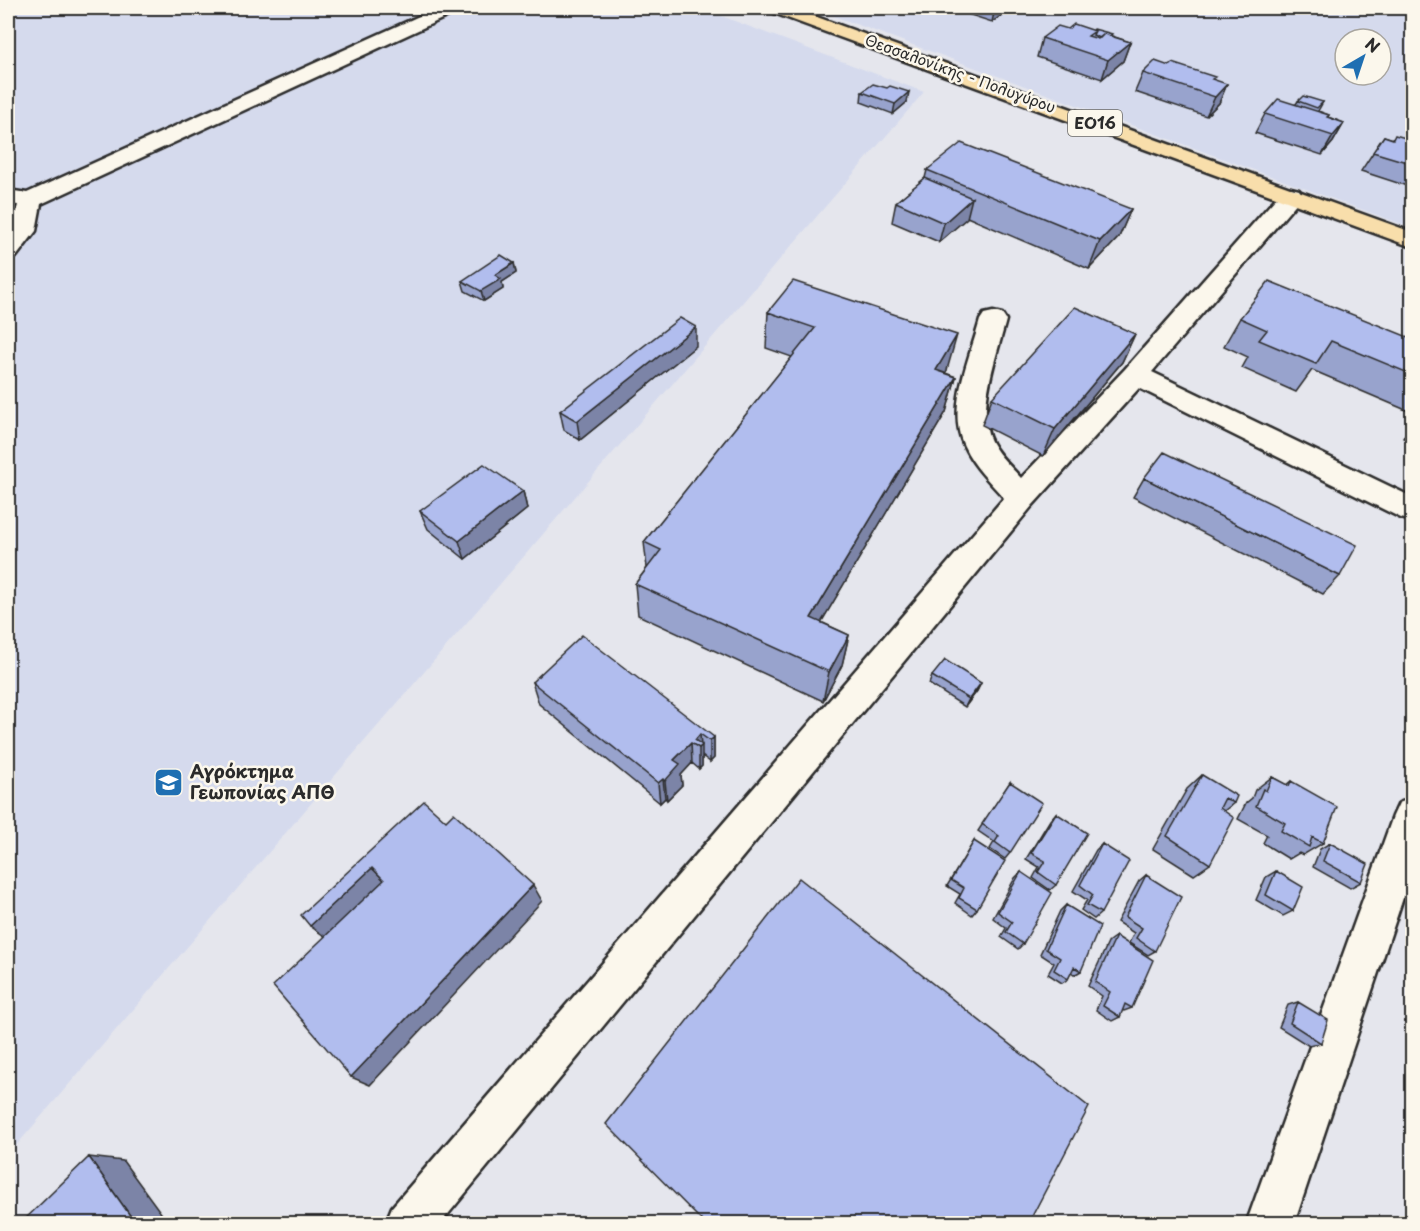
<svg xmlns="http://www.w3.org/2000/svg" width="1420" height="1231" font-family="'Playpen Sans',sans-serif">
  <rect width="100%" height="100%" fill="#e5e6ed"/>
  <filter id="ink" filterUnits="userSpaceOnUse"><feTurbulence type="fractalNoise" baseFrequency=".0167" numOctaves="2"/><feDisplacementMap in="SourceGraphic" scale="12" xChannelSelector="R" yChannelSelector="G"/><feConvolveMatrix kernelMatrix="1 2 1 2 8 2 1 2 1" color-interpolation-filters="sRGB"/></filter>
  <g filter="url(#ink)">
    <path fill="#d5daed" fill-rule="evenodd" d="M8,8H700L924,92L8,1155Z
      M812,8H1412V228ZM1345,39H1381V75H1345Z"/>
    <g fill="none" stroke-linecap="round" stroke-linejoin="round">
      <defs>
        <path id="minor" d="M437,8H460L457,12L41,204L36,231L16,257L8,259V237L12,230L18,205L8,204V190L27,193Z
          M1291,188L1299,190L1302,195L1299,200L1152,372L1412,497V521L1401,518L1139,388L1032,506L440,1224H385L392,1207L1004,498C990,482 973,466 964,446C946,408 970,358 980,320L984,314L993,312L1002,314L1006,320C998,352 975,413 992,443C999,456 1011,467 1021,478L1125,369L1283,190Z
          M1412,798V871L1294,1224H1246L1393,816L1399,803Z"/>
        <path id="major" d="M768,8H792L1412,232V247L771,12Z"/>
      </defs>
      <use href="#minor" stroke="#2b2b2b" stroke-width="5"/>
      <use href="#major" stroke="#2b2b2b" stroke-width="5"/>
      <use href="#minor" fill="#fbf7ec" fill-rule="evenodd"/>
      <use href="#major" fill="#f8deab" fill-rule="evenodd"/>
    </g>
    <path fill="#98a3cd" stroke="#2b2b2b" stroke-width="1.5" d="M949,8H1009V10L992,22Z
      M1068,29L1112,36L1130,42L1123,61L1102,79L1037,57L1042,38Z
      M1143,73L1227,84L1219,103L1206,116L1135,92Z
      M887,88L907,102L893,114L861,102L862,92Z
      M1298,101L1323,102L1318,111L1329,115L1328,117L1344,123L1333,142L1322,155L1255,133L1265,114L1296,104Z
      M1384,136L1393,139L1413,140V188L1361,171Z
      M927,170L1131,209L1119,237L1089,269L967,217L939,242L892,222L896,202L925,178Z
      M514,263L516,273L502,282L503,289L484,301L465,291L462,281Z
      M768,312L947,370L945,373L956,377L946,412L821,622L849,635L842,665L823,701L638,615L635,584L647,568L644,542L792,357L766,348Z
      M1240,318L1413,339V413L1312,370L1296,392L1242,368L1248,357L1224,346Z
      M1135,334L1122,362L1043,456L982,425L992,398Z
      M696,346L580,440L564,430L560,411Z
      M1413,422V442L1403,438Z
      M1144,478L1340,576L1323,594L1133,497Z
      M523,491L527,509L465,559L428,529L420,511Z
      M932,676L981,683L977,691L965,707L929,684Z
      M532,682L714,737V758L710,762L702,756V766L699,769L692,763L681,775L682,785L667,800L665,798L660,803L539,704Z
      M1202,775L1234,803L1224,811L1210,864L1194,875L1153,849L1187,789Z
      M1272,777L1286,785L1291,781L1323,843L1303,855L1299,853L1289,859L1263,843L1267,835L1238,819L1246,803L1252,798L1255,790Z
      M1010,782V853L1005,859L990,849L994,842L978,831Z
      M1056,813V885L1050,890L1033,878L1039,867L1026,859L1050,820Z
      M974,841L977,909L972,915L955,903L960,894L947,886Z
      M1330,843L1361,882L1350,888L1313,867L1320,849Z
      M1102,844L1101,913L1094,919L1081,910L1087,900L1073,891L1096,850Z
      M1276,871L1293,911L1283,916L1256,900L1266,877Z
      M1021,872L1023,944L1018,949L1001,937L1006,928L993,918L1015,878Z
      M1146,875L1155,951L1148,955L1129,943L1134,933L1117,922L1139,881Z
      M1066,905L1081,971L1074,975L1071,973L1068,979L1062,983L1048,974L1054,963L1040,954L1060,911Z
      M1116,936L1132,1008L1124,1011L1122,1010L1120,1017L1112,1021L1096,1010L1102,996L1088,986L1109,941Z
      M1298,1002L1321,1043L1309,1046L1279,1027L1288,1005Z"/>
    <path fill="#7c84a7" stroke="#2b2b2b" stroke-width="1.5" d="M995,8H1009V10L992,22Z
      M1130,42L1123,61L1102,79L1108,60Z
      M1227,84L1219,103L1206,116L1215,97Z
      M909,92L907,102L893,114L895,104Z
      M1344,123L1333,142L1322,155L1333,136Z
      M972,198L967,218L939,242L944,223Z
      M1131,209L1119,237L1089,269L1100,241Z
      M514,263L516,273L502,282L503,289L484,301L481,291L495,275Z
      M696,327V346L580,440L577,421Z
      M1135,334L1122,362L1043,456L1055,429Z
      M957,335L947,370L927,405L936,370Z
      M956,377L946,412L806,648L811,618Z
      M523,491L527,509L465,559L459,541Z
      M849,635L842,665L823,701L829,672Z
      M981,683L977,691L965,707L969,699Z
      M700,734L701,746L702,745V766L699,769V748L695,740Z
      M714,737V758L710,762V741Z
      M691,743L692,763L681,775L682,785L667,800L665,781L674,760Z
      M663,779L665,798L660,803L658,783Z
      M372,868L388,884L330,940L310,926Z
      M533,885L542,901L370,1085L351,1077Z
      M89,1157L123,1161L169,1224H136Z"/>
    <path fill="#b1bdee" stroke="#2b2b2b" stroke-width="1.5" d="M1074,24L1095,31L1088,36L1098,39L1104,34L1130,42L1108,60L1042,38L1058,26L1068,29Z
      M1094,29L1112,34L1110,36L1104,34L1100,38L1093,35L1095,31L1093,30Z
      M1155,61L1169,66L1172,63L1215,77L1212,79L1227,84L1215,97L1143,73Z
      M873,84L887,88L890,86L909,92L895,104L862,92Z
      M1303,96L1323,102L1317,108L1298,101Z
      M1278,99L1329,115L1327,117L1344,123L1333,136L1265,114Z
      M1395,135L1413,140V164L1373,152L1384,136L1393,139Z
      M961,143L1131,209L1100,241L927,170Z
      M925,178L972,198L944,223L896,202Z
      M501,255L514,263L495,275L501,279L481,291L462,281Z
      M793,281L957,335L936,370L956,377L811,618L849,635L829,672L635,584L661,550L644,542L815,328L768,312Z
      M1269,281L1413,339V375L1331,341L1316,364L1259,340L1267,330L1240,318Z
      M1075,307L1135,334L1055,429L992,398Z
      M680,318L696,327L577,421L560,411Z
      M1164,452L1357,545L1340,576L1144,478Z
      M484,464L523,491L459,541L420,511Z
      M582,635L714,737L710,741L700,734L695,740L702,745L699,748L691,743L674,760L680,764L665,781L663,779L658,783L532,682Z
      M945,660L981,683L969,699L932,676Z
      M1202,775L1237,796L1234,803L1225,798L1220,808L1234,818L1210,864L1167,836Z
      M1272,777L1289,786L1291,781L1337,807L1323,843L1312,837L1309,847L1281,831L1285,823L1256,806L1263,789L1266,791Z
      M1010,782L1042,803L1010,853L995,842L999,836L982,824Z
      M424,801L446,821L454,813L533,885L351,1077L273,986L384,880L372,868L310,926L301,915Z
      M1056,813L1087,833L1056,885L1038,872L1045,861L1031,853Z
      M974,841L1005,861L977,909L959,898L964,888L951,880Z
      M1330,843L1368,864L1361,882L1323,861Z
      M1102,844L1129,861L1101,913L1087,905L1093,895L1080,885Z
      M1276,871L1303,887L1293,911L1266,895Z
      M1021,872L1052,893L1023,944L1006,932L1012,922L998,912Z
      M1146,875L1181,897L1155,951L1136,938L1142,928L1125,917Z
      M799,878L1089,1107L1028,1224H705L606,1124Z
      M1066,905L1100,926L1081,971L1074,967L1068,979L1054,970L1060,958L1046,949Z
      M1116,936L1153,960L1132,1008L1125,1004L1120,1017L1103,1006L1110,992L1095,982Z
      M1298,1002L1328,1020L1321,1043L1290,1023Z
      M89,1157L136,1224H20Z"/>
  </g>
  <defs>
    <symbol id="university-square" viewBox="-11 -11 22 22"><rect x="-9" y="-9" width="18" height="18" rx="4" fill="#1f6fb2" stroke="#fbf7ec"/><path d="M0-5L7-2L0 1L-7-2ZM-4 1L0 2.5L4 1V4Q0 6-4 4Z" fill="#fff"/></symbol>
  </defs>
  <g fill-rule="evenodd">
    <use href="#university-square" x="152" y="766" width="33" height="33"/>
  </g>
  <g text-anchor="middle" stroke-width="5" stroke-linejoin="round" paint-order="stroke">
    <g font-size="15" fill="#2b2b2b" stroke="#fbf7ec">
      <text transform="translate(960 74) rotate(20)" y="5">Θεσσαλονίκης - Πολυγύρου</text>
    </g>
    <rect fill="#fbf7ec" stroke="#696865" stroke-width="1.5" x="1068" y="110" width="54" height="26" rx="4.5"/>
    <g font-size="16" font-weight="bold" fill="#2b2b2b">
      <text x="1095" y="129">ΕΟ16</text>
    </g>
    <g font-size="18" font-weight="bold" fill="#2b2b2b" stroke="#fbf7ec" text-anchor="start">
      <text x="190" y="778">Αγρόκτημα<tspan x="190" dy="21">Γεωπονίας ΑΠΘ</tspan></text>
    </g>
  </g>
  <rect width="1420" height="1231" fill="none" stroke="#fbf7ec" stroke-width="30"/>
  <rect x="15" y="15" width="1390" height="1201" fill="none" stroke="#2b2b2b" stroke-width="2" filter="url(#ink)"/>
  <g transform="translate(1363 57) rotate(39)"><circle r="28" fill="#fbf7ec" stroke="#a8a59f" stroke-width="1.5"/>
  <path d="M0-4.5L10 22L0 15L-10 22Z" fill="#1f6fb2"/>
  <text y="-9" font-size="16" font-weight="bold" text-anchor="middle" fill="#2b2b2b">N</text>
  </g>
</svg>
